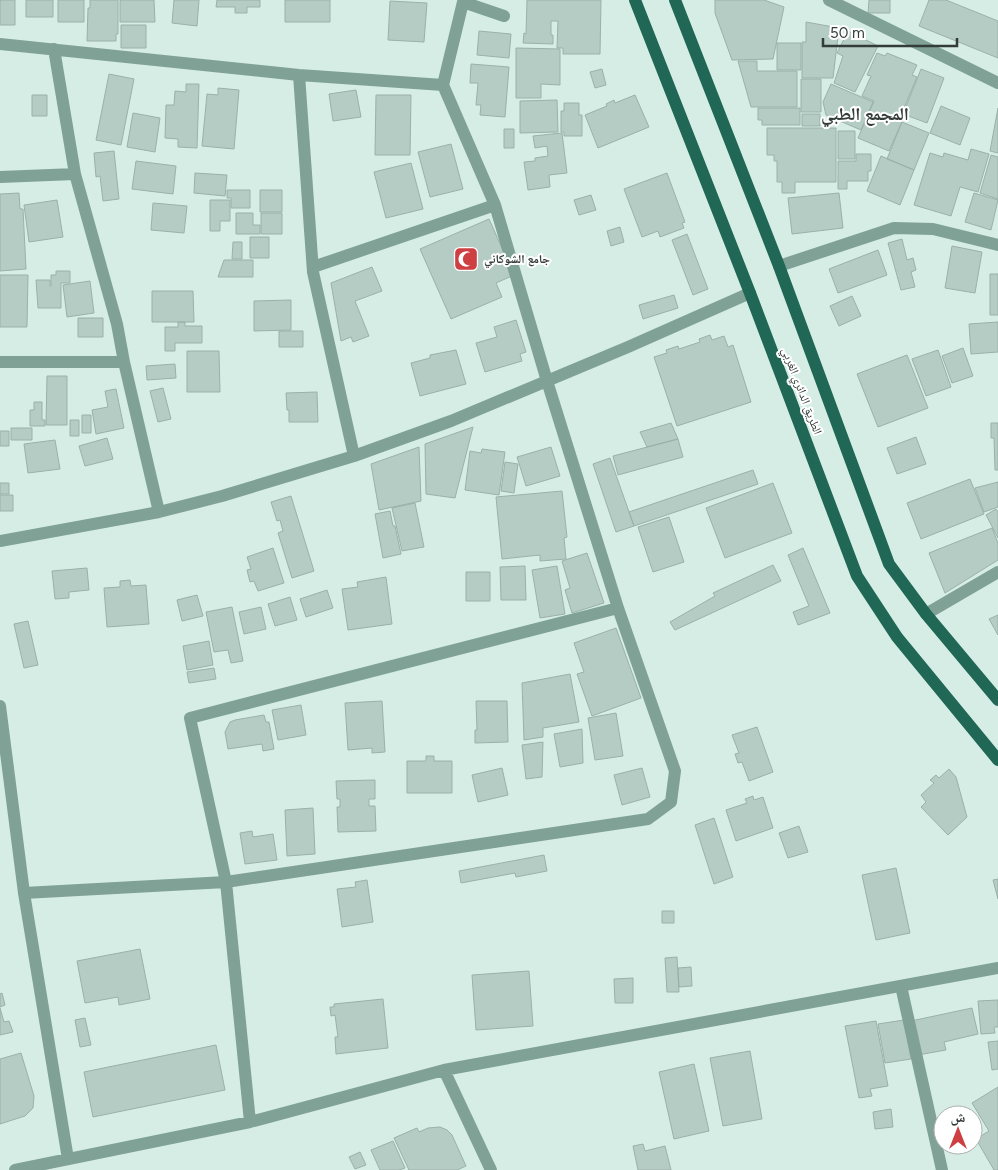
<svg xmlns="http://www.w3.org/2000/svg" width="998" height="1170" font-family="Figtree,'Noto Naskh Arabic',sans-serif">
  <rect width="100%" height="100%" fill="#d6ede5"/>
  <path fill="#b5ccc4" stroke="#9ab0a9" d="M0,0H15V25H0Z
    M26,0H53V17H26Z
    M58,0H84V22H58Z
    M90,0H118V34H116V41H87L88,8H90Z
    M120,0H154L155,22H120Z
    M174,0H199L197,26L172,23Z
    M217,0H260V7H247V13H235V7H216Z
    M285,0H330V22H285Z
    M527,0H601L600,54H563V48H557L558,21H551V35H553V44L523,43L524,33L526,34Z
    M715,0H764L784,7L773,59L732,60L715,13Z
    M869,0H890V13H868Z
    M929,0H946L998,21V58L919,26Z
    M390,1L427,3L424,42L388,40Z
    M806,22L839,28L833,78H802V42H806Z
    M121,25H146V48H121Z
    M479,31L511,34L509,58L477,55Z
    M848,31L878,46L855,92L834,83L843,56L837,53Z
    M777,43H801V70H777Z
    M516,48L560,49V85L541,84V98H516Z
    M877,53L885,56L887,53L917,65L912,75L917,77L901,115L904,117L889,151L858,138L874,101L862,96L871,76L867,75Z
    M738,61H757V71H797V107H751Z
    M471,64L509,67L505,117L480,115L481,105H476L478,83H470Z
    M602,69L606,85L595,88L590,72Z
    M921,69L944,78L927,123L903,114Z
    M109,74L134,79L121,145L96,140Z
    M801,79H821V112H801Z
    M186,84H199L197,148L178,147V139L165,138L166,105H174L175,91L186,92Z
    M831,84L873,102L861,130L826,115L823,102Z
    M218,88L239,90L234,149L202,146L207,94L218,95Z
    M356,90L361,117L333,121L329,94Z
    M32,95H47V116H32Z
    M376,95H411L410,155H375Z
    M635,95L649,127L598,148L585,115L607,106L606,104L614,100L615,103Z
    M557,100L558,132L520,133V101Z
    M564,103H579V115H582V136H564V132H561V111H564Z
    M941,106L970,118L960,145L930,133Z
    M758,108H800V125H762V120H758Z
    M998,108V153L990,151Z
    M133,113L160,118L155,152L127,147Z
    M802,114H820V126H802Z
    M902,122L929,133L914,170L887,159Z
    M767,128H836V182H795V193H782V182H777V161H774V155H767Z
    M504,129H514V148H504Z
    M838,131H855V159H838Z
    M562,133L567,173L549,175L550,187L528,190L524,162L535,161V158L548,156L547,146L535,148L533,136Z
    M451,144L463,189L430,197L418,152Z
    M971,149L989,154L978,192L960,187L951,216L914,205L930,153L943,157L944,153L968,160Z
    M114,151L119,199L103,201L100,176L96,177L94,153Z
    M856,154H871V171H868V181H847V189H838V161H856Z
    M991,155L998,157V199L980,193Z
    M881,156L914,170L900,205L867,191Z
    M136,161L176,166L173,194L132,189Z
    M411,163L423,209L386,218L374,172Z
    M195,173L227,175L225,196L194,193Z
    M667,173L685,222L682,223L684,228L660,237L658,231L642,237L624,189Z
    M227,190H250V208H231V198H227Z
    M260,190H282V212H260Z
    M19,193L20,209H23L26,269L0,271V194Z
    M839,193L843,228L792,234L788,198Z
    M974,193L998,200L991,230L965,222Z
    M591,195L596,210L579,215L574,200Z
    M57,200L63,237L29,242L24,205Z
    M210,200H230V221H220V231H210Z
    M153,203L187,206L184,233L151,230Z
    M236,213H253V225H260V234H236Z
    M261,213H282V234H261Z
    M489,219L514,275L496,283L502,297L451,319L420,249Z
    M620,227L624,242L611,246L607,231Z
    M687,234L708,289L693,295L672,240Z
    M250,237H269V258H250Z
    M902,239L907,260L913,258L916,270L911,272L915,287L901,290L888,243Z
    M233,242H242V259H232Z
    M952,246L982,252L975,293L945,288Z
    M878,250L887,275L838,293L829,269Z
    M224,260H253V277H218Z
    M372,267L382,291L355,301L369,336L353,342L351,337L341,341L331,283Z
    M56,271H70V283H61V308H38L36,280H50V286H51V275H56Z
    M990,274H998V315H990Z
    M0,275H28L27,327H0Z
    M90,281L94,313L67,317L63,285Z
    M152,291H193L194,322H152Z
    M674,295L678,308L643,319L639,305Z
    M852,296L861,316L839,326L830,306Z
    M291,300V330L254,331V301Z
    M78,318H103V337H78Z
    M516,320L526,352L520,354L522,361L485,372L476,343L497,337L494,327Z
    M178,322H185V326H202V343H175V351H165V327H178Z
    M998,322V352L971,354L969,324Z
    M279,331H303V347H279Z
    M710,335L712,340L724,336L728,347L733,345L751,402L677,426L654,357L667,353L666,350L678,346L679,349L700,342L699,339Z
    M963,348L973,376L952,383L942,356Z
    M456,350L466,384L420,396L411,363L430,358V355Z
    M938,350L951,387L926,396L912,359Z
    M187,351H219L220,392H187Z
    M907,355L928,408L878,427L857,374Z
    M175,364L176,378L147,380L146,366Z
    M47,376H67V425H46Z
    M163,388L171,419L158,422L150,391Z
    M116,389L124,428L96,434L92,410L108,407L105,391Z
    M317,392L318,422H289V410H287L286,393Z
    M34,402H42V420H45V426H30V410H34Z
    M82,415H91V433H82Z
    M70,420H79V436H70Z
    M671,423L678,439L647,447L640,432Z
    M991,423H998V470H995L994,438H991Z
    M473,427L455,498L426,494L425,444Z
    M11,428H32V440H11Z
    M0,431H9V446H0Z
    M916,437L926,464L897,474L887,448Z
    M107,438L113,459L85,466L79,446Z
    M678,439L683,457L618,475L613,456Z
    M55,440L60,469L28,473L24,444Z
    M419,447L421,501L379,510L371,464Z
    M551,447L560,476L526,486L517,457Z
    M482,449L505,452L499,495L465,490L470,451L481,453Z
    M610,458L634,526L616,532L593,464Z
    M505,462L518,464L514,493L501,491Z
    M753,470L758,484L634,526L629,512Z
    M970,479L984,514L921,539L907,503Z
    M998,482V507L984,512L975,488Z
    M0,483H9V494H0Z
    M773,483L792,533L725,558L706,508Z
    M562,491L567,537L564,538L566,559L540,561V555L502,559L496,497Z
    M0,495H13V511H0Z
    M291,496L314,571L292,578L278,533L283,531L280,520L277,521L271,502Z
    M415,503L424,547L402,551L392,508Z
    M996,509L998,512V538L986,515Z
    M390,511L393,526H395L401,554L383,558L375,514Z
    M669,517L684,562L653,572L638,527Z
    M992,528L998,543V560L945,593L929,553Z
    M273,548L284,583L258,591L254,581L250,582L247,570L251,569L247,557Z
    M803,548L830,613L798,625L793,612L809,606L788,555Z
    M587,553L604,603L572,613L565,590L570,588L562,561Z
    M773,565L781,581L675,630L670,622L715,596L713,593Z
    M525,566L526,600H501L500,567Z
    M557,566L565,614L540,618L532,570Z
    M87,568L89,590L69,592V598L55,599L52,571Z
    M466,572H490V601H466Z
    M386,577L392,624L348,630L342,589L358,587L357,582Z
    M130,580L131,586L146,585L149,624L107,627L104,588L120,587V581Z
    M327,590L333,608L306,617L300,599Z
    M197,595L203,616L182,621L177,600Z
    M290,597L297,620L275,626L268,604Z
    M232,607L243,661L231,663L228,650L214,652L206,612Z
    M261,607L266,629L244,634L239,612Z
    M998,615V635L989,619Z
    M28,621L38,665L24,668L14,624Z
    M616,628L641,698L592,716L577,674L584,672L574,643Z
    M209,641L213,665L187,670L183,646Z
    M214,668L216,679L189,683L187,672Z
    M570,674L579,722L543,728V737L524,740L522,683Z
    M382,701L385,752L372,753V748L348,750L345,703Z
    M476,701H507L508,742L475,743V730H477Z
    M301,705L306,735L278,740L272,710Z
    M616,713L623,756L595,760L588,718Z
    M264,715L266,722H269L274,749L263,751L262,744L228,749L225,732L230,722L235,720Z
    M757,727L773,772L749,781L742,762L738,763L735,754L739,753L732,735Z
    M582,729L583,763L560,767L554,734Z
    M543,742L542,777L526,779L522,745Z
    M426,756H434V761H452V793H407V761H426Z
    M502,768L508,795L478,802L472,775Z
    M642,768L650,797L622,805L614,775Z
    M949,769L956,777L967,817L948,835L921,807L926,802L921,795L934,783L930,780L936,775L939,778Z
    M375,780V799H369V806H375L376,831L338,832L337,807H340V799H337L336,781Z
    M753,796L754,800L763,797L773,828L736,841L726,810L747,803L745,799Z
    M313,808L315,854L287,856L285,810Z
    M714,818L733,877L714,884L695,825Z
    M799,826L808,852L788,858L779,833Z
    M252,831L253,837L273,834L277,860L245,864L240,833Z
    M544,855L547,871L516,877L515,873L461,883L459,871Z
    M896,868L910,933L876,940L862,875Z
    M998,879V899L993,880Z
    M367,880L373,922L342,927L337,889L356,887L355,882Z
    M662,911H674V923H662Z
    M140,949L150,999L119,1005L118,997L85,1003L77,961Z
    M677,957L679,992H667L665,958Z
    M691,967L692,986L679,987L678,968Z
    M529,971L533,1026L476,1030L472,975Z
    M633,978V1003H615L614,979Z
    M2,993L5,1005L0,1007V994Z
    M383,999L388,1048L336,1054L335,1037H338L335,1015L331,1016L330,1007H334V1004Z
    M998,1000V1027H994L995,1033L981,1034L978,1001Z
    M0,1008L4,1022L9,1021L13,1032L0,1035Z
    M972,1008L978,1034L944,1042L946,1050L918,1055L911,1021Z
    M85,1018L91,1045L80,1047L75,1020Z
    M904,1020L911,1059L885,1063L878,1024Z
    M876,1021L888,1086L870,1089L872,1096L859,1098L845,1026Z
    M998,1041V1069L992,1070L988,1042Z
    M216,1045L225,1090L93,1117L84,1072Z
    M750,1051L762,1119L723,1126L710,1058Z
    M21,1053L34,1096L33,1108L25,1116L0,1124V1059Z
    M694,1064L709,1131L674,1139L659,1072Z
    M998,1087V1170H994L976,1139L989,1131L972,1103Z
    M891,1109L893,1127L875,1129L873,1112Z
    M440,1127L447,1130L452,1135L466,1166L457,1170H409L394,1138L417,1128L419,1132L428,1128Z
    M393,1141L405,1168L399,1170H380L371,1150Z
    M643,1144L645,1151L665,1146L671,1170H638L633,1146Z
    M360,1152L366,1165L355,1169L349,1157Z"/>
  <g fill="none" stroke-linecap="round" stroke-linejoin="round">
    <path stroke="#80a196" stroke-width="12" d="M829,0L998,83
      M0,44L299,75L443,85L495,205L547,381L618,608L675,771L671,802L648,819L226,882L24,893
      M54,49L75,174L117,324L124,362L159,512
      M299,75L313,272L354,456
      M443,85L463,2L504,16
      M0,177L75,174
      M779,266L894,228L933,229L998,245
      M313,267L495,205
      M0,362H124
      M0,541L159,512L222,496L354,456L451,421L628,347L750,293
      M926,614L998,572
      M0,706L24,893L68,1159
      M901,986L942,1170
      M444,1070L491,1170
      M250,1122L226,882L190,718L618,608
      M15,1170L250,1122L444,1070L998,968"/>
    <path stroke="#206755" stroke-width="12" d="M635,0L750,293L857,576L897,637L998,760
      M675,0L779,266L889,564L926,614L998,700"/>
  </g>
  <defs>
    <symbol id="mosque-square" viewBox="-11 -11 22 22"><rect x="-9" y="-9" width="18" height="18" rx="4" fill="#ce3f42" stroke="#fff"/><path d="M3.5-4.9A6 6 0 1 0 3.5 4.9A5 5 0 1 1 3.5-4.9Z" fill="#fff"/></symbol>
  </defs>
  <g fill-rule="evenodd">
    <use href="#mosque-square" x="452" y="245" width="28" height="28"/>
  </g>
  <g text-anchor="middle" stroke-width="4" stroke-linejoin="round" paint-order="stroke">
    <g font-size="12" font-weight="bold" fill="#333c39" stroke="#fff" text-anchor="start">
      <text x="484" y="263">جامع الشوكاني</text>
    </g>
    <g font-size="12" fill="#333c39" stroke="#fff">
      <text transform="translate(802 391) rotate(69)" y="4">الطريق الدائري الغربي</text>
    </g>
    <g font-size="18" font-weight="bold" fill="#333c39" stroke="#fff">
      <text x="865" y="120">المجمع الطبي</text>
    </g>
  </g>
  <g transform="translate(958 1130)"><circle r="24" fill="#ffffff" stroke="#adb1b0"/>
  <path d="M0-4L9 19L0 12L-9 19Z" fill="#ce3f42"/>
  <text y="-8" font-size="14" font-weight="bold" text-anchor="middle" fill="#333c39">ش</text>
  </g>
  <path d="M823 38v8h134v-8" fill="none" stroke="#333c39" stroke-width="2.5"/>
  <text x="830" y="38" font-size="15" fill="#333c39" stroke="#ffffff" stroke-width="4" paint-order="stroke">50 m</text>
</svg>
